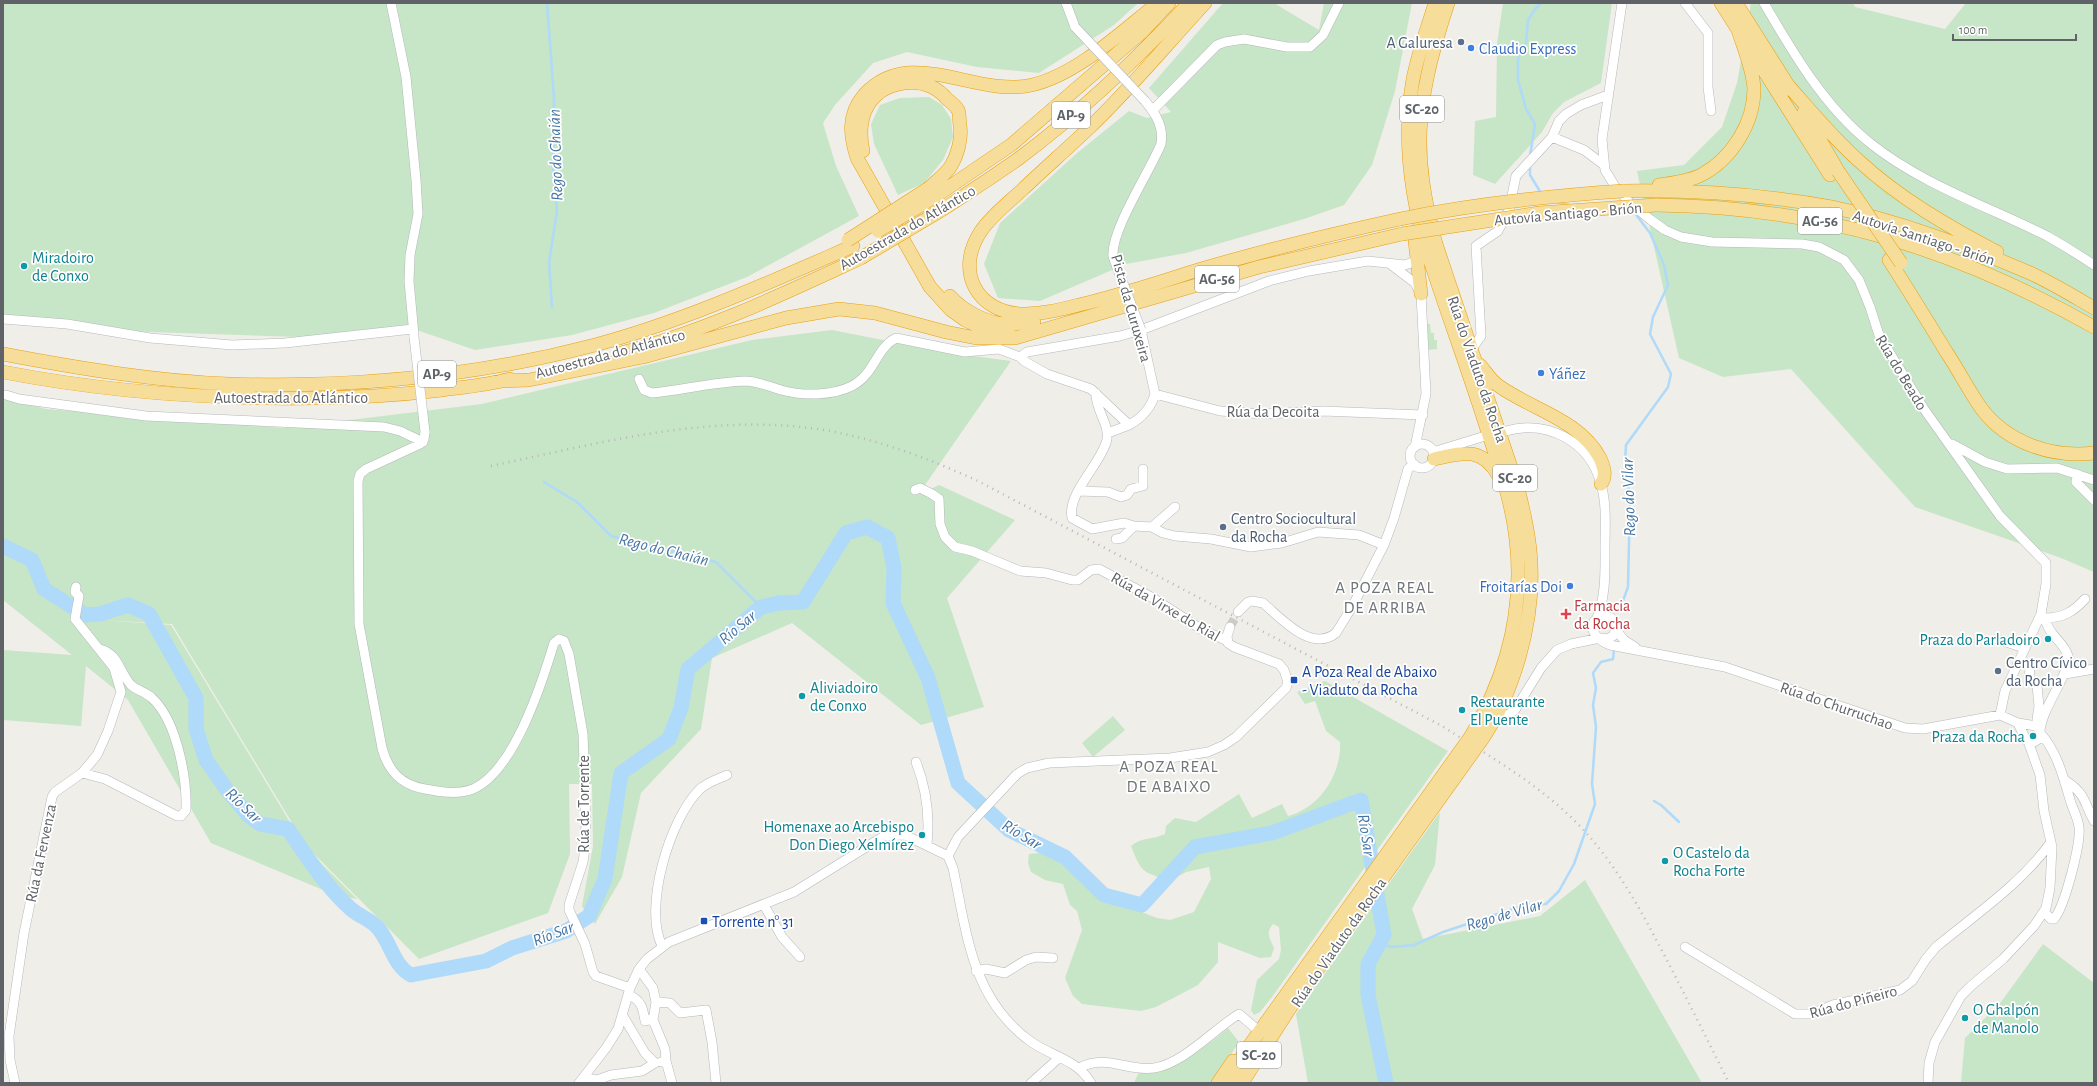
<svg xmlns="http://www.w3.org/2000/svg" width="2097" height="1086" font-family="'Alegreya Sans',sans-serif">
  <rect width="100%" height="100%" fill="#f0eee8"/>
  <path fill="#c7e5c7" d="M3,3H1138L1114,25L1039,73L977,67L907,52L873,63L835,105L823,123L836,166L859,216L747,277L654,313L572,335L475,350L405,326L299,337L120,331L3,315Z
    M1223,3H1276L1277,5L1319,30L1324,3H1412L1395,91L1372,165L1344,205L1304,219L1186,253L1126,264L1040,301L998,298L984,264L1000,223L1076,154L1129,111L1147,118L1171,112L1149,88Z
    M1503,3H1612L1601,83L1564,102L1553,113L1542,132L1495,184L1473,175L1475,121L1496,117L1497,44Z
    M1751,3H1853L1855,7L1945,29L1966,3H2094V572L2061,558L1915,507L1791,369L1723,377L1679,358L1637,171L1684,165L1722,127L1737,83Z
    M929,97L942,105L951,119L953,137L943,160L924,183L898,195L874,144L871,124L880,105L900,98Z
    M1425,324H1430L1431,333H1434V340H1437V349L1427,350Z
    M832,330L943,352L1011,361L918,495L939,485L1015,520L947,598L984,707L921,725L792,623L712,658L701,729L641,793L622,877L595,924L582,906L593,846L592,784H569L570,854L548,913L419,959L306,846L172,624L101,620L171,625L305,847L357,899L335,895L211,843L128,700L86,666L81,726L3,720V650L72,655L3,600V397L46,409L284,428L482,404L752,340Z
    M1325,681L1448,751L1272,997L1260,1012L1254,1015L1251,1010L1257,980L1279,959L1281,950L1279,927L1273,924C1265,933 1270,939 1274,948L1271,957L1260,958L1218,942V962L1198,985L1156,1007L1141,1011L1082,1004L1073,996L1065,978L1082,930L1077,911L1070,905L1063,884L1045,880L1031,872L1028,863L1029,854L1049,852L1064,862L1086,884L1101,896L1157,918L1170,920L1194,912L1211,879L1209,867L1186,872L1170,881C1142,871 1142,874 1131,846C1141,837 1153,840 1165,834L1166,826L1175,818L1196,822L1239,794L1252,818L1282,804L1288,816C1320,808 1342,773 1340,742L1326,731L1315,701L1305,704L1297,692Z
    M1113,716L1125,730L1093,757L1082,743Z
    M1440,812L1435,865L1412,909L1423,939L1540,916L1585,880L1702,1083H1308L1296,1014Z
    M2043,944L2094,983V1083H1961L1965,1038L2001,1002Z
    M1228,1028L1239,1042L1212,1083H1134L1139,1072C1165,1077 1209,1045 1228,1028Z"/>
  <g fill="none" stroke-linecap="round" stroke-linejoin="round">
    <path stroke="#afdaf9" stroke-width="2.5" d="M547,3L554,98L553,170L557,211L549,263L552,307
      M1530,156L1535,124L1526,109L1518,80V58L1526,43L1528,20L1535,9L1541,3
      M1530,165V175L1541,193
      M1556,202L1570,205
      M544,482L577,502L611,536L716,562L761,607
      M1620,609L1628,587L1630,498L1625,464L1626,445L1668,387L1671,374L1650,334L1653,317L1668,285L1664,265L1650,233L1634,212
      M1654,801L1661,805L1679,822
      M1379,944L1393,947L1414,945L1443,932L1525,905L1546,904L1559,891L1574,864L1595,804L1592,784L1596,727L1593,705L1596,688L1593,673L1601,662L1613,659L1614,650"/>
    <path stroke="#afdaf9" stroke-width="15" d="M3,546L32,560L44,589L85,615L100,614L128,605L149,614L196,698V729L206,760L227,790L249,816L260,824L288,829C307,857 326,887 351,909C360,917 370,919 378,928C391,943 393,965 411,975L486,961L512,948L566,931L589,916L605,879L621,773L669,739L681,708L688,669L761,607L779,603L803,602L846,533L867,527L888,538L894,568L893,603L928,678L958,783L1009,830L1065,857L1104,895L1142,905L1195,847L1272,833L1361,800L1384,935L1368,964V995L1386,1083"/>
    <path stroke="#cccbc8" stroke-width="9" stroke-dasharray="9 4.5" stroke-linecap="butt" d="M1230,627L1238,612"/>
    <defs>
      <path id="minor" d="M391,3L406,77L416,180L418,214L410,255L409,281L414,335
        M1066,3L1075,27
        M1622,3L1602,139L1605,170L1616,188L1631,204L1651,220L1665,230L1681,237L1712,242L1802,244L1819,247L1844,260L1859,280L1870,307L1879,335L1924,409L2000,516L2046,563V584L2041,614L2005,691L2000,715
        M1685,3L1708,33V87L1711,111
        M1764,3C1793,53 1824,106 1870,143C1921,184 1989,207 2047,236C2063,245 2079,255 2094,265
        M1153,110L1217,45L1225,42L1244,39L1287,47H1310L1323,35L1339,3
        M1552,137L1584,150L1604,165
        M1390,264L1415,283L1421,294L1426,394L1415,447
        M1117,267C1116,264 1114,260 1113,256C1111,230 1150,171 1161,144C1164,127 1156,114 1145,101
        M3,319L67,324L150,338L232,345L285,343L413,329
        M1472,349L1481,336L1476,246L1498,231L1509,210L1516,176L1552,137L1559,121L1566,114L1581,105L1608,95
        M1020,357L1027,352L1120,336L1141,330L1269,281L1309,271L1368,261L1405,265L1413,262L1418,257
        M639,379L644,390L652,393C683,390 714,382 745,381C757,381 770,387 781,390C802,396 832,396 852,386C875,374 876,348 896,338L965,352L999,349L1020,357L1024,361L1047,374L1091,389L1129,425C1142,418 1151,408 1155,394L1141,330
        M1096,393C1095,411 1112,426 1106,443C1098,467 1067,494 1072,518L1092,529L1124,523L1134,526L1152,527L1163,533L1175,536L1211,539L1251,547L1282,543L1318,532L1359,535L1384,545
        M1155,394L1220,411L1263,414L1323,411L1423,415
        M6,395L19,399L146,416L384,427L400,431L423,442
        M1506,431C1548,419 1590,442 1601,484C1607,505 1605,527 1605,548C1605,572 1606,595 1597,618
        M425,432L424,439L420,444L366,469L360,474L358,481L359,624L382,748C388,771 401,785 425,789C441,792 457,795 473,789C514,771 542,683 554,643L559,639L564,641L569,654L583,734L585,789L586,841L583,862L569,905V910L585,944L593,972L596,976L630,988
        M1108,433L1129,425
        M1952,444L1985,462L2007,469L2057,468L2094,480
        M1410 456a12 12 0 1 1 24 0a12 12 0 1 1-24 0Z
        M1433,452L1482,437
        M2077,474L2076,482L2094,500
        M915,490L920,488L932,494L939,499L940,524L945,537L955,547L972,551L1020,571L1046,573L1072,580H1078L1091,570L1099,569L1153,598L1204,631L1226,640
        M1078,491L1108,492L1121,497L1127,495L1131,489L1143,486V469
        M1152,527L1175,507
        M1116,539L1122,538L1134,526
        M1238,612L1248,602L1252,601L1263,603C1281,618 1311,653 1336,633L1352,607L1384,545L1394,518L1408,469L1414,464
        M2045,618C2063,618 2073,612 2085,599
        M1616,630L1624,640L1635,647
        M1997,639L2024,648
        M2020,659L2030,668L2029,678L2037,686L2039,706L2037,719L2041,723
        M2065,674L2094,669
        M1492,725L1515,710L1541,668L1557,650L1571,644L1600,638L1607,639L1613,636L1616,630V623L1610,617L1604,615L1594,621C1589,633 1600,641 1610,645L1725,667L1905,728L1923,729L2000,715L2018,723L2036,726L2040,731V738L2034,742L2026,740L2018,723
        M2040,731C2042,707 2071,672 2068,656C2066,647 2057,640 2052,633C2047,627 2046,620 2041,614
        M2041,734C2058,753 2064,780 2071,803C2074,811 2078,819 2079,827C2081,843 2065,906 2054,919H2051L2044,912
        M916,762C927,790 930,815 927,844
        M82,773L105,779L177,816H181L186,810C187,778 177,721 152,698C146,692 136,690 131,685C119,672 119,654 100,649
        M2066,781C2086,794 2084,803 2094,821
        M948,856L958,837L1017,774L1027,768L1049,763L1170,758L1208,752L1224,745L1236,737L1286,688L1288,682L1284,670L1279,664L1234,647L1228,643L1227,636L1230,627
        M948,856L953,868C967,933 971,998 1030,1041C1050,1056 1077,1059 1091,1083
        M764,905L782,937L800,957
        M662,946C643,907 670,818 700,789C708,782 718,779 727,775
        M1685,947L1795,1014H1811L1833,1005L1900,990L1912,981L1926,959L1936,947C1976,914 2021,884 2051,842
        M639,969L653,988L656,1002L653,1020L665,1049L666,1061
        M976,971L986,969L1005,973L1026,960L1036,957L1053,958
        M628,995C641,999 643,1008 645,1021L653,1019
        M656,1002L670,1003L680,1013L706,1010L712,1042L716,1083
        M623,1016L645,1053L655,1063
        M661,1062L666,1061L672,1083
        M1079,1068C1107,1053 1126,1072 1154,1068C1183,1064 1214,1029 1239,1014L1260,1032
        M585,1077L597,1080L611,1075L642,1071L655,1063
        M15,1083L10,1060L9,1036L24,933L52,797L55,792L82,773L97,755L108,731L121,692L114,668L75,619L79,596L75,592L76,587
        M579,1083L606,1048L618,1029L630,988L639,969L647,959L669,942L794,892L884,836L905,835L948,856
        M1031,1083L1060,1057
        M1928,1083L1929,1063L1935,1042L1961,996L1971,986L2003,959L2034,926L2046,908L2050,888L2052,847L2044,811L2040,775L2028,741"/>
      <path id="highway" d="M1205,3C1167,44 1130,89 1089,128C1067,149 1044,169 1022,190C1008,203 992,215 981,231C954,271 977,314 1025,314C1048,314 1069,307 1091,302C1127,293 1163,281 1198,270C1265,250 1332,234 1400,219
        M1435,3C1427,30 1416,58 1412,85C1403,143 1411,199 1428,254C1446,310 1466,364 1484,420C1491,442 1499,464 1505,486C1531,574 1517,658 1471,736
        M1448,3C1436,40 1424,80 1421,119C1417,161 1425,203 1436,244L1518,488C1524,513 1530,538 1531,564C1534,622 1514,693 1481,741
        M1721,3L1830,175
        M1736,3L1791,90
        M1786,83C1810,110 1832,137 1859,161C1899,198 1949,227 1997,252
        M1804,112L1838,171
        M863,151C856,118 868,88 904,83C921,81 936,86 947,99C951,102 956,106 958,110C960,114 959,121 960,125C962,138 958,154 951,166C946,174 936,181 929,188
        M1659,185C1672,183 1691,181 1703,174C1732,158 1754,123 1754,89C1753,69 1744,49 1738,30
        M1623,191C1693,190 1762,194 1831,207C1895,220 1970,247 2030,273C2052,283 2073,296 2094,308
        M933,198L1011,145L1142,32L1169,3
        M1656,205C1819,207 1952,247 2094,327
        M940,211C966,194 993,177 1018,159C1080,113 1137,59 1189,3
        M1414,232L1421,294
        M1889,260C1909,291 1928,322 1947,353C1959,371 1969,391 1981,408C2007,443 2052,458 2094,453
        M950,296C962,310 986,323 1005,324C1015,325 1025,322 1034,321
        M1009,331L980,327L965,320L951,310L930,287L857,158C850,136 847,115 864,95C910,44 975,98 1032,85C1078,74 1121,32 1158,3
        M621,353C704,332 783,294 861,258
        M3,354C77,368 154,381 229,384C351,388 477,376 595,345C684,321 768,283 853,246
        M1480,365C1486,372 1491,381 1499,386C1532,410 1579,419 1600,458C1604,467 1607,476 1601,484
        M3,372C91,389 180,397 270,398C328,399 384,397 442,390C464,387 488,385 510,379
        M501,381L529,380L643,357L786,318L839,309L875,313L946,332L976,338H1015L1259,267L1402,234
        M1434,459C1462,453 1481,446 1498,475
        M1218,1083L1233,1061
        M1229,1083L1244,1053L1280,1003
        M1242,1083L1290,1008"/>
    </defs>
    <use href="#minor" stroke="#b5b8bb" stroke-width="10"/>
    <use href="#highway" stroke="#e8a010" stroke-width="14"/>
    <use href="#minor" stroke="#fff" stroke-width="9"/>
    <use href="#highway" stroke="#f6dd99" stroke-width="13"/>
    <path stroke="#b6b7b7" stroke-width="2.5" stroke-dasharray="1 5" stroke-linecap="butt" d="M491,466C600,443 712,412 824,430C877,439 927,458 976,480L1442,726C1489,756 1537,783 1577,823C1618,865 1645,918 1672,970C1691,1007 1710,1045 1729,1083"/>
    <defs>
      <path id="minor-bridge" d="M1075,27L1145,101
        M1117,267L1141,330
        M414,337L425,432"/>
      <path id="highway-bridge" d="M1838,171L1901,263
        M1400,219C1474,204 1548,196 1623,191
        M878,231L933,198
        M1402,234L1539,213L1656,205
        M848,240L929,188
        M861,258L940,211
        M1280,1003L1471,736
        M1290,1008L1481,741"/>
    </defs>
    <use href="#minor-bridge" stroke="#b5b8bb" stroke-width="10" stroke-linecap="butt"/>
    <use href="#highway-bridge" stroke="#e8a010" stroke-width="14" stroke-linecap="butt"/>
    <use href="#minor-bridge" stroke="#fff" stroke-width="9"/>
    <use href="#highway-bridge" stroke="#f6dd99" stroke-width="13"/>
  </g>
  <g fill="#5c6f8a" stroke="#fff" stroke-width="1.5">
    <circle cx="1461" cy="42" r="4"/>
    <circle cx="1223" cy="527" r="4"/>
    <circle cx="1998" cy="671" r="4"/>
  </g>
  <g fill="#3f7fe0" stroke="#fff" stroke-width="1.5">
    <circle cx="1471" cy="48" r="4"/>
    <circle cx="1541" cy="373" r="4"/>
    <circle cx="1570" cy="586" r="4"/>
  </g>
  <g fill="#0f9aa8" stroke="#fff" stroke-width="1.5">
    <circle cx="24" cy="266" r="4"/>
    <circle cx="2048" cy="639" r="4"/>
    <circle cx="802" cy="696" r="4"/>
    <circle cx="1462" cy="710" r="4"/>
    <circle cx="2033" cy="736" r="4"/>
    <circle cx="922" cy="835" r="4"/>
    <circle cx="1665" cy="861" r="4"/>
    <circle cx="1965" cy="1018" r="4"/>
  </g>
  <path fill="#e0444e" stroke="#fff" stroke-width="1.5" d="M1564 608h4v4h4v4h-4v4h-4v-4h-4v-4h4z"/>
  <g fill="#1a4fb4" stroke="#fff" stroke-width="1.5">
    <rect x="1290" y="676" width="8" height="8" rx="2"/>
    <rect x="700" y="917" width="8" height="8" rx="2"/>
  </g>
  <g text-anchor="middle" stroke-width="3.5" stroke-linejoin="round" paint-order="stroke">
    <g fill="#fff" stroke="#8f9295" stroke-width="1">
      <rect x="1400" y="96" width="44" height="26" rx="3"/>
      <rect x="1052" y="102" width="38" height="26" rx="3"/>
      <rect x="1798" y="208" width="44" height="26" rx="3"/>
      <rect x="1195" y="266" width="44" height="26" rx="3"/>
      <rect x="418" y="361" width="38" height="26" rx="3"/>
      <rect x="1493" y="465" width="44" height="26" rx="3"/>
      <rect x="1237" y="1042" width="44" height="26" rx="3"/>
    </g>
    <g font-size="15" font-weight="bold" fill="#5f6367">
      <text x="1422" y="114">SC-20</text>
      <text x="1071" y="120">AP-9</text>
      <text x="1820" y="226">AG-56</text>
      <text x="1217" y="284">AG-56</text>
      <text x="437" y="379">AP-9</text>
      <text x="1515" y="483">SC-20</text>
      <text x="1259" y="1060">SC-20</text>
    </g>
    <g font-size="16" fill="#4e5e75" stroke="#fff" text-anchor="start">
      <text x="1453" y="48" text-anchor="end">A Galuresa</text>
      <text x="1231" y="524">Centro Sociocultural<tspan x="1231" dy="18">da Rocha</tspan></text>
      <text x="2006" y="668">Centro Cívico<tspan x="2006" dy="18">da Rocha</tspan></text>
    </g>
    <g font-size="16" fill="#366cbe" stroke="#fff" text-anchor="start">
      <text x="1479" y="54">Claudio Express</text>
      <text x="1549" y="379">Yáñez</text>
      <text x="1562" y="592" text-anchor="end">Froitarías Doi</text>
    </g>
    <g font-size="16" fill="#5f6367" stroke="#fff">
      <text transform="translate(1568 213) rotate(-5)" y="6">Autovía Santiago - Brión</text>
      <text transform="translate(907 227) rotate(-30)" y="6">Autoestrada do Atlántico</text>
      <text transform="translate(1924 237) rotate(18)" y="6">Autovía Santiago - Brión</text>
      <text transform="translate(1132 308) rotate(74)" y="6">Pista da Curuxeira</text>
      <text transform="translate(610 353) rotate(-15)" y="6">Autoestrada do Atlántico</text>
      <text transform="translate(1478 369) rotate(71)" y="6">Rúa do Viaduto da Rocha</text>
      <text transform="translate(1902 372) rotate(59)" y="6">Rúa do Beado</text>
      <text x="291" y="403">Autoestrada do Atlántico</text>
      <text x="1273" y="417">Rúa da Decoita</text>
      <text transform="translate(1166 606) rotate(30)" y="6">Rúa da Virxe do Rial</text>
      <text transform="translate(1837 705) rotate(19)" y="6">Rúa do Churruchao</text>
      <text transform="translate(583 804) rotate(-90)" y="6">Rúa de Torrente</text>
      <text transform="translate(40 853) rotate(-78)" y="6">Rúa da Fervenza</text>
      <text transform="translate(1338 942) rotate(-55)" y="6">Rúa do Viaduto da Rocha</text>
      <text transform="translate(1853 1001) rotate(-15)" y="6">Rúa do Piñeiro</text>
    </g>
    <g font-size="16" fill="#0d838f" stroke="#fff" text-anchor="start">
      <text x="32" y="263">Miradoiro<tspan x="32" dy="18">de Conxo</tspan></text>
      <text x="2040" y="645" text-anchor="end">Praza do Parladoiro</text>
      <text x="810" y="693">Aliviadoiro<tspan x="810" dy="18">de Conxo</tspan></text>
      <text x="1470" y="707">Restaurante<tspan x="1470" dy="18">El Puente</tspan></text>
      <text x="2025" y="742" text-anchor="end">Praza da Rocha</text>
      <text x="914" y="832" text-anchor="end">Homenaxe ao Arcebispo<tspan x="914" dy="18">Don Diego Xelmírez</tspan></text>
      <text x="1673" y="858">O Castelo da<tspan x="1673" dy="18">Rocha Forte</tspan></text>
      <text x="1973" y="1015">O Ghalpón<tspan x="1973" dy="18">de Manolo</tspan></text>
    </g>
    <g font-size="16" fill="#be3a42" stroke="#fff" text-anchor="start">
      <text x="1574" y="611">Farmacia<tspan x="1574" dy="18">da Rocha</tspan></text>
    </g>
    <g font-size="16" fill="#164399" stroke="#fff" text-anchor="start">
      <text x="1302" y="677">A Poza Real de Abaixo<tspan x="1302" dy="18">- Viaduto da Rocha</tspan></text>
      <text x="712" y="927">Torrente n° 31</text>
    </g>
    <g font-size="17" font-style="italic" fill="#4776a3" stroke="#fff">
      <text transform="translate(555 155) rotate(-92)" y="6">Rego do Chaián</text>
      <text transform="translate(1628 497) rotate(-92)" y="6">Rego do Vilar</text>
      <text transform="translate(664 549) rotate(14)" y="6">Rego do Chaián</text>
      <text transform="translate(737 627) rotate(-40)" y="6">Río Sar</text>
      <text transform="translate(244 805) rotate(44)" y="6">Río Sar</text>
      <text transform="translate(1022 834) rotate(31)" y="6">Río Sar</text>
      <text transform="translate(1367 835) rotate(81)" y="6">Río Sar</text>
      <text transform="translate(1504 914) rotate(-16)" y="6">Rego de Vilar</text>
      <text transform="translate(553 933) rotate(-21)" y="6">Río Sar</text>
    </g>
    <g font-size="17" letter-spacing="1" fill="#707579" stroke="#fff">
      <text x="1385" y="593">A POZA REAL<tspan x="1385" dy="20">DE ARRIBA</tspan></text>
      <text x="1169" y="772">A POZA REAL<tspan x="1169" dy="20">DE ABAIXO</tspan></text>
    </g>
  </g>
  <rect width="2097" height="1086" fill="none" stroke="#5f6367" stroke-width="8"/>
  <path d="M1953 34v6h123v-6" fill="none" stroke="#5f6367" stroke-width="2"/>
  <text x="1959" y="34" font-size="12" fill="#5f6367" stroke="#ffffff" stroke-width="3" paint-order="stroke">100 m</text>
</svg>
